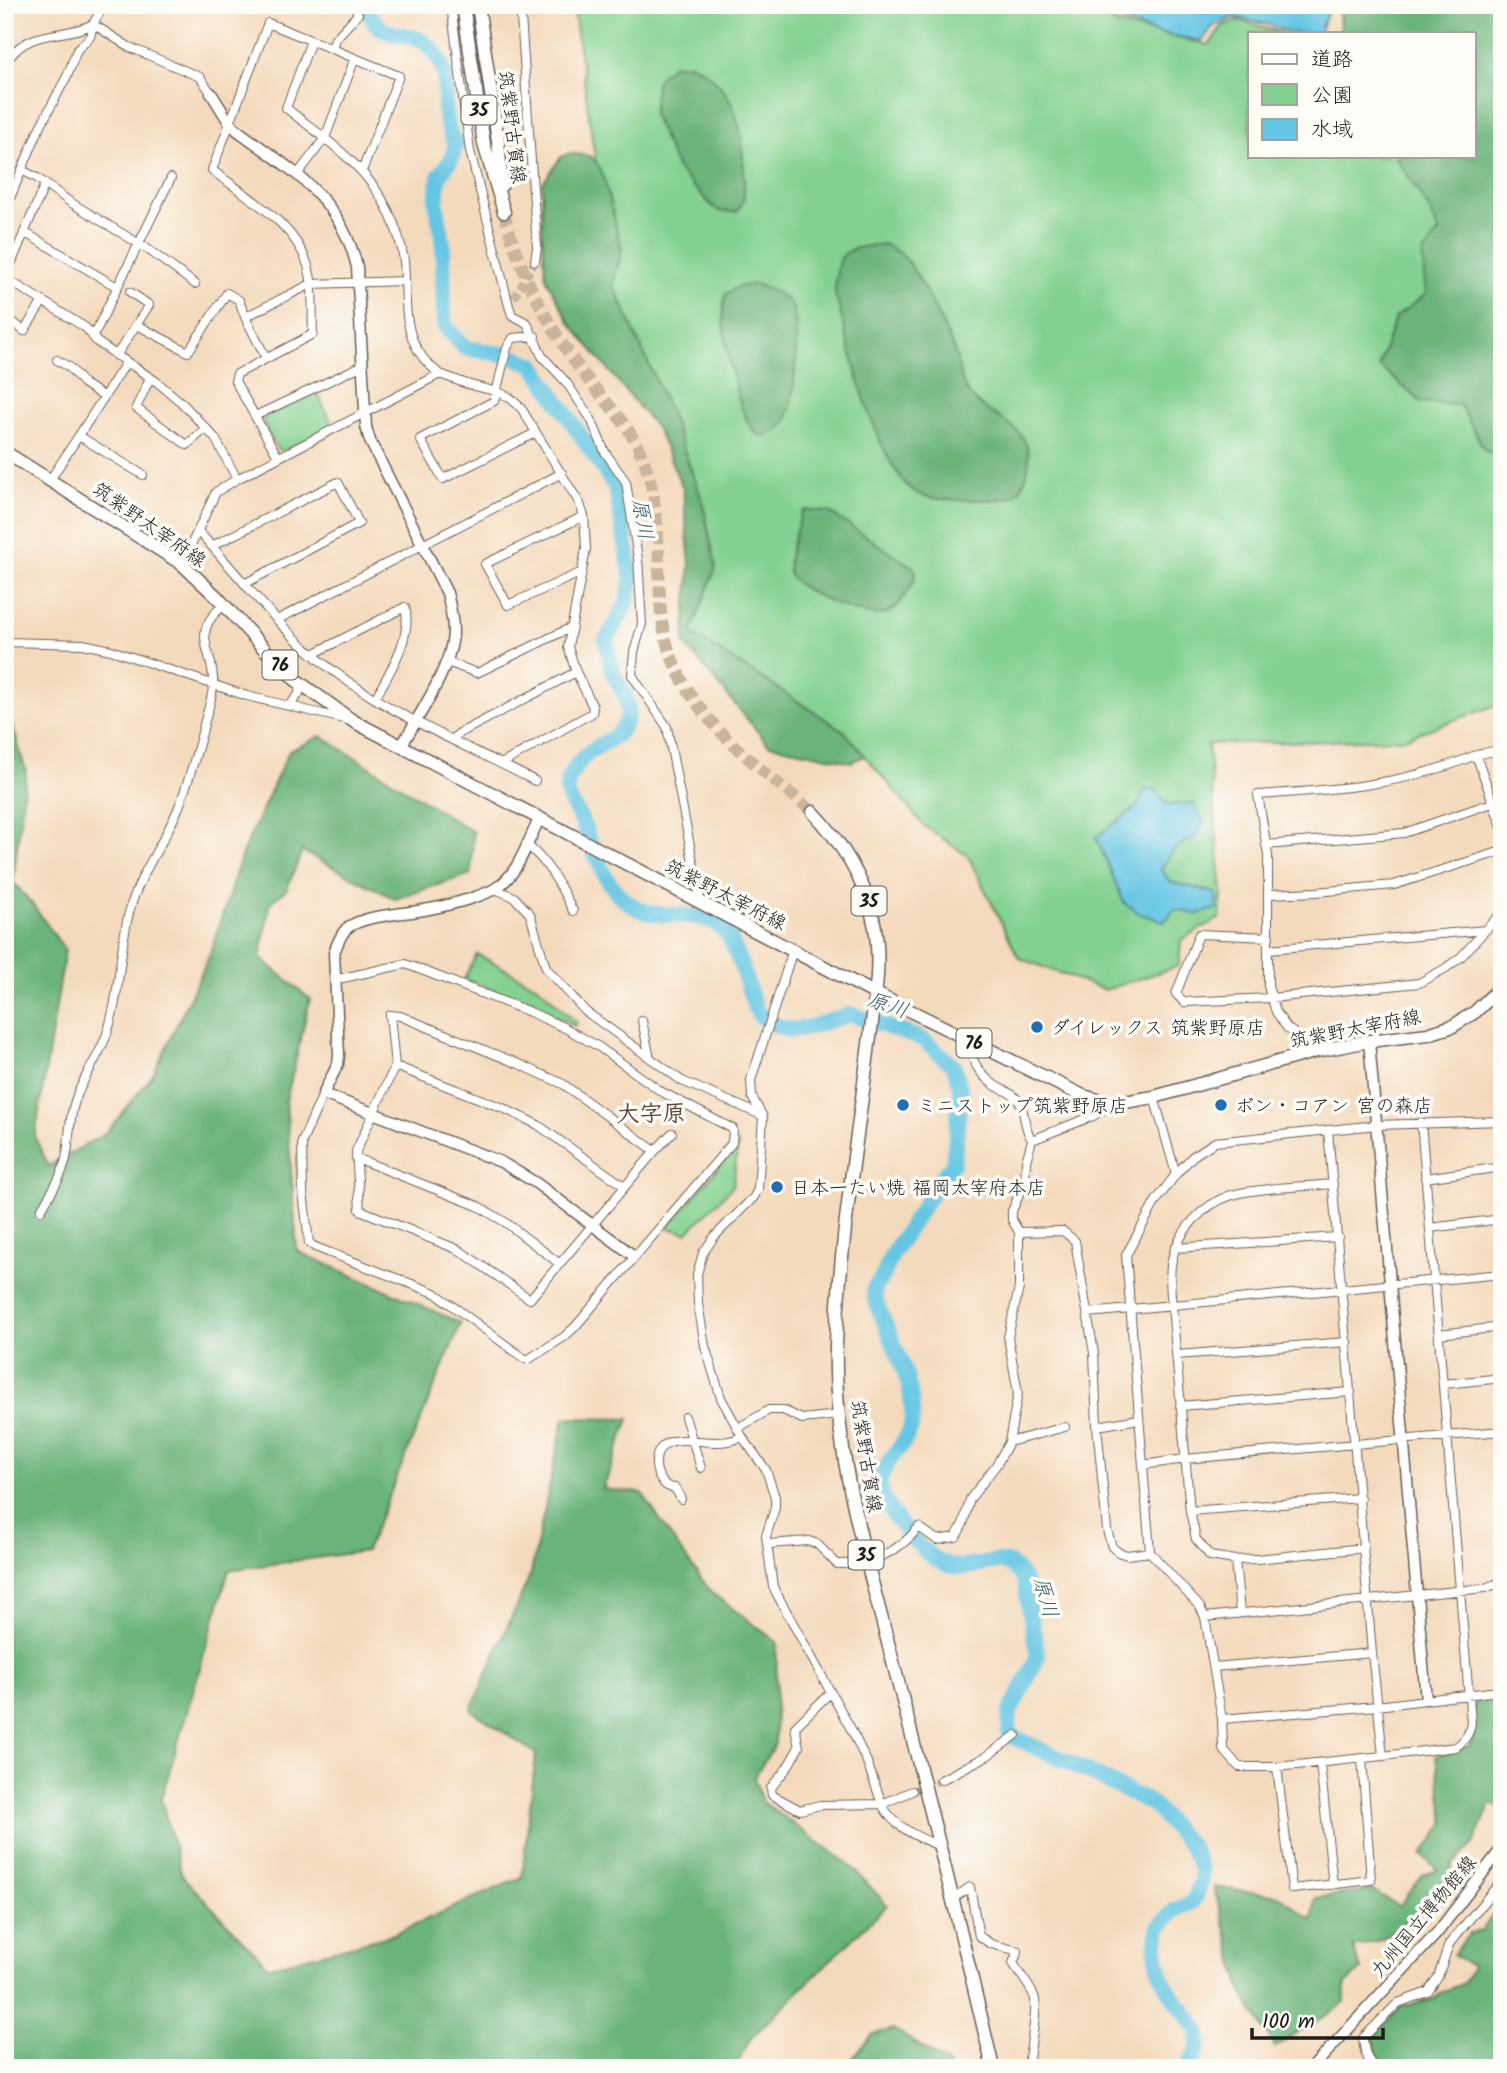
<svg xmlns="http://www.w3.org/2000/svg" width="1507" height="2073" font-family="Kalam,'Klee One',sans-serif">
  <rect width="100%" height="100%" fill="#fdfcf7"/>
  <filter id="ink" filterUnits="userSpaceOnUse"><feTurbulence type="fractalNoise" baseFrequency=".0143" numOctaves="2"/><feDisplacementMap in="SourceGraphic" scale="14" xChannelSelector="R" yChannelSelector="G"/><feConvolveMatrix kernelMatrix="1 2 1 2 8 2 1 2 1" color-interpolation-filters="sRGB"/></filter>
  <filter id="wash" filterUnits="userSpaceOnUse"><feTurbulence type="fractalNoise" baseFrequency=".00686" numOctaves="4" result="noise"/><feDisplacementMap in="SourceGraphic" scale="28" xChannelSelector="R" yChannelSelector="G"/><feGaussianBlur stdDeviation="1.57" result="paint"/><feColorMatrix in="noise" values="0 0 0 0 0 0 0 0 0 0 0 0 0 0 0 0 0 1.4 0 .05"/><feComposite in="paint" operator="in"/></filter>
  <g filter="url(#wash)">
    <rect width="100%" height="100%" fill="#f4dabc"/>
    <path fill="#83d190" stroke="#507656" stroke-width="2" d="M573,5H1122L1113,23L1209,45L1223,25L1238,20L1281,33H1250V156H1411L1454,221L1502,429V703L1402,739L1208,744L1222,892L1220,918L1181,940L1179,966L1105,990L1019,958L968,856L924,826L844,731L691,633L716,567L702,500L670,412L613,284Z
      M316,391L333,426L283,451L277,449L263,423L265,416Z
      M477,954L539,987L577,1023L575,1026L533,1005L464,979Z
      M738,1144L733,1186L687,1233L667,1228Z"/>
    <path fill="#6ab37a" stroke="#43684b" stroke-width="2" d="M1339,5H1502V454L1485,451L1460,405L1421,402L1379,366L1395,318L1426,294L1422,254L1439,232L1429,209L1395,156H1474V33H1340Z
      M691,64C737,85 743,131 744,176C744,189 747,202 736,212L720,211L711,205L677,169L653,114L656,82L662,74L672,65Z
      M570,153L589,156L597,163L604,178L622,250L613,284L670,412L702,500L716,567L691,633L844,731L865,756L851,762L768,744L684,643L690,564L683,488L657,429L570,323L546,278L542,234V184L561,157Z
      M883,244C891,248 899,251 905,258C919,274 944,327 953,347C959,362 959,380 968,393C985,417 1036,424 1028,467C1023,496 1013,501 984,500C966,500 938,501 921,495C878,480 847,336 835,293C836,250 843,249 883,244Z
      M754,284C767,288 783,293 791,305C801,322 795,403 786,421C783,426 779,429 774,432C751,449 740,404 736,388C730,363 718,319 726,294L738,287Z
      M804,510L829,512L914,568C918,577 912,585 907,592C902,600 893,612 884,614C866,619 794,591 789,573C785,561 797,528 801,515Z
      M5,712L10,716L26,772L13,882L33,905L65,950L35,1137L48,1166L106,1133L153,1075L209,957L242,854L289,751L321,736L473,832L471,874L395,899L302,851L287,889L270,903L260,958L310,999L286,1101L297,1251L461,1323L366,1551L229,1570L161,1799L182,1876L269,1967L389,1936L522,1877L536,1754L471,1710L531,1573L564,1418L629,1419L603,1489L642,1493L680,1550L712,1593L777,1642L775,1744L754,1778L763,1802L851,1866L887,1905L751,2038L735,2068H163L160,2065L159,2068H5Z
      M1502,1688V1809L1491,1804L1473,1844L1451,1866L1456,1887L1381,1940L1353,1947L1361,1970L1345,1984V2003L1275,2047L1243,1994L1214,1887L1279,1896L1312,1920L1316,1898L1372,1890L1399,1906L1423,1875L1438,1870L1422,1855L1445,1823L1436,1756L1470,1746L1475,1697L1500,1699Z
      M1502,1900V2068H1383L1378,2062L1373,2038L1401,2007L1434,1999L1442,1992L1464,1983L1472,1966L1453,1955L1470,1933L1482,1931Z
      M894,2029L948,2064L949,2068H845L871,2035Z"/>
    <path fill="#65c6e3" stroke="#407180" stroke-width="2" d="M1120,5H1329L1330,6L1319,33H1289L1270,25L1234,17L1213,26L1202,41L1158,33L1115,18Z
      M1155,789L1168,805L1194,803L1203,822L1197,835L1175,848L1161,868L1170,882L1216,893L1217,909L1196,914L1175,909L1164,921L1141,914L1124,903L1096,837L1138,806L1144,790Z"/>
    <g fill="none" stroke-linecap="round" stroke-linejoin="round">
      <path stroke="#65c6e3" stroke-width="16" d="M363,5C371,13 372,24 384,30C397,37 413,34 425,43C454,66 441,90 446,120C448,129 453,138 456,146L450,161L439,176L436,202L443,243L444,325L465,348L508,355L533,364L616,488L632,580L626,605L606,640C608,650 610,661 613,671C618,685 628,695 628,711C627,737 604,740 587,754C581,759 577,765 573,771C569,777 566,783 567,791C569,802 579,813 583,824C598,859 608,903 651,913C680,919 703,908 726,933C737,945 749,991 755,1008L760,1016L775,1025L791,1030L811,1027L850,1014L922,1039L954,1066L961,1091L953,1164L942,1177L892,1254L883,1276L874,1288L875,1299C888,1336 919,1386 911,1426C905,1453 866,1470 885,1501C897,1522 927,1562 953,1566C981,1572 1004,1545 1024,1580L1038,1657L1010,1712L1009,1735L1087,1771L1152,1804L1191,1847L1201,1869V1880L1196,1896L1191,1903L1175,1910L1159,1927L1156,1950L1160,1972L1167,1988L1199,2031L1198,2050L1187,2068"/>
    </g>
  </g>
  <g filter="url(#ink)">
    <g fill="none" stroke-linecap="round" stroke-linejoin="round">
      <path stroke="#c9b49c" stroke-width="8" stroke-dasharray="8 4" stroke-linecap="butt" d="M514,298L535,261
        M912,1791L941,1780"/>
      <path stroke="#c9b49c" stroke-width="12" stroke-dasharray="12 6" stroke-linecap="butt" d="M504,212C519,272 548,327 586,377C604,401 626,421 639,449C661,496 658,550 660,600C665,702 742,753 813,812"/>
      <defs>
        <path id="street" d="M451,5L470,151L509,306L512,315L527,323L542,356L566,382L591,419L605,452L626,482L638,559L642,624L634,652L632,675L667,727L701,903
          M511,5L521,16L537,247L535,261
          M93,24L129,47L200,77L211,93
          M311,41L286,108C324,138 366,165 388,210C395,225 402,245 404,261C408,306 399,344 440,374L467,384L498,392L509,397L521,408L580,504L584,516L586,549L568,647L576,672L593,707L592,713L501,764
          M332,48L335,39L358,14L354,5
          M5,63C10,57 15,50 21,46C42,31 71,36 93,24
          M22,170L37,178L70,202L146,248L195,284
          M297,175L325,138L355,58
          M5,210L39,129L68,74L77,50L90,37L93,24L104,5
          M24,232L117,287
          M5,278L86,328L97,342L157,382L182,403L215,438L237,479
          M5,278L45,184
          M5,316L24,331L43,301
          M137,325L188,352L227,293L239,300L245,317
          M535,336L513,338L507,348L494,401L420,439L443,479L535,433
          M93,337L171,178
          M116,356L149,305L130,292
          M266,358L245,317L311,284L405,281
          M57,360L69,367L83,383L104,397
          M150,378L136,408L187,445L206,428
          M255,416L361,366
          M79,436L143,475
          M278,457L235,381L237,374L313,334C312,315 314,293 310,274C301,226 248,198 212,170L268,23L399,76L362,171
          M50,480L126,363
          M198,531C236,572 270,617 312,654C376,709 460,742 535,781
          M212,546L338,482L359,523L246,583
          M182,564L216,492L237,479L440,374
          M582,572L508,605L485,564L584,516
          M277,620L562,473
          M5,642L83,644L111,650L247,696L348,720
          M313,654L405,607C413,638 389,672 375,699
          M447,662L477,673L572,627
          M289,706L299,694L301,684
          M453,739L458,734L576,672
          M1476,755L1502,749
          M526,844C549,863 560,885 573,911
          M1266,845L1404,833L1492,803
          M495,889L514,897L530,914L546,968L585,1011L682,1081L761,1115
          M1269,894L1316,892L1394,885L1502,851
          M1269,937L1199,934L1176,994L1184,1002L1271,998L1419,983L1446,968L1461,957L1502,912
          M1269,949L1486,930
          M793,950L751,1080L752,1097L763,1117L758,1189L754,1197L714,1237L703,1253L697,1274L698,1303L705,1346L721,1398L743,1438L766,1470L775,1497V1508L766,1536L773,1587L852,1731L867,1762L882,1804L912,1791
          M390,1015L400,1016L519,1064L563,1084L655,1151L530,1299L459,1250L360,1210L356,1151L395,1066Z
          M642,1021L650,1058
          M971,1041C967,1057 981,1075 993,1084C1002,1091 1014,1092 1020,1103C1026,1115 1023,1127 1032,1140
          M1317,1051L1287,1028L1276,1012L1268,986V855L1258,795C1334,790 1405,785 1476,755L1502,827
          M395,1066L503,1108L538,1125L624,1186
          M323,1094L302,1142L303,1192L309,1243L315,1247L435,1293L525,1359H529L564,1337L575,1327L732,1143L733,1129L662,1092L599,1047L567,1029L530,1012L411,966L405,964L334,980
          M1154,1097L1176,1174
          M1328,1130L1372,1653L1383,1756L1277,1767H1239L1223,1749L1222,1719L1205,1617L1200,1607L1150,1552L1126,1255L1156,1201L1176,1174L1193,1156L1215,1142L1377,1125L1502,1121
          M655,1151L672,1133
          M356,1158L478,1206L505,1222L560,1264
          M1425,1178L1502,1167
          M1333,1184C1302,1187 1270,1187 1240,1193C1212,1198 1187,1221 1176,1247C1168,1265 1170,1287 1172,1306L1190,1511L1196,1539L1210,1556L1235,1560L1257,1559L1364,1548
          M41,1210C51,1192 64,1175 67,1153C70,1135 69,1118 75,1101C82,1079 97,1060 105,1039C121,997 118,952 130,909C140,873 164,843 178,809C188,784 195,758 202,733C205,718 212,701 213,686C216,651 187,634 224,605
          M1430,1228L1502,1219
          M1019,1232L1063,1231L1075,1241L1094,1353L1097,1426L1107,1530L1112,1547L1118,1552L1127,1555L1150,1552
          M1175,1248L1338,1237
          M1088,1313L1502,1274
          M1439,1334L1502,1327
          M1177,1355L1347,1342
          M1444,1384L1502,1378
          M1180,1406L1351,1392
          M685,1417L701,1468
          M1097,1426L1139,1419
          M738,1428L769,1410H783L802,1419L839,1415
          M1009,1442L1065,1427
          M1143,1465L1185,1459L1502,1431
          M681,1499L675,1488C657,1488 649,1458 663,1446C679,1431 719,1451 742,1436
          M1190,1511L1360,1498
          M769,1544L809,1541L817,1544L837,1564C871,1565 898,1553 919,1527L937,1540L956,1537L963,1524L970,1499L997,1464L1009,1442L1018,1393L1008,1337L1019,1288V1232L1012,1220V1211L1025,1181L1026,1161L1032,1140L1093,1116L1113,1104
          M1235,1560L1240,1613
          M1205,1617L1485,1588L1502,1582
          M1214,1667L1372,1653
          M830,1693L795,1727L799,1747L787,1768L771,1788L772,1795L800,1810L820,1805L882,1804C892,1826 918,1838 940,1846
          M1222,1719L1377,1706L1498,1691
          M1383,1756L1456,1747C1465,1740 1470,1734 1471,1722L1421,1122
          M1320,1763L1333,1885
          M1277,1767L1292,1889L1371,1880L1362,1759
          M941,1780L987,1756L1016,1735
          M954,1898L970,1887L979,1936L991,1944L1018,1951L1013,1963C1020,1974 1029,1985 1034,1996C1039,2009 1029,2051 1028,2068
          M1376,2068C1366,2061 1364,2049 1363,2038L1398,2003L1428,1992L1438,1977L1449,1944L1502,1880"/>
        <path id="secondary" d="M211,93L229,122L237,130C292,171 340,196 357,267L366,427L370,441L447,593C450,605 453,618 453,631C453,665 419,715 402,745
          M539,820C527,842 519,874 496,888C482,897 442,907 424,910C403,914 362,915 346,929C340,936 337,944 334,953L339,1055L338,1064L323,1094L501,1162L536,1183L634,1256
          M1369,1041L1426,1699
          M1312,2068L1437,1933L1502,1848"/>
        <path id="primary" d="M463,5L484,144L504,212
          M478,5L498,141L502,185
          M5,452L182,564L217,597L269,654L296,680L353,721L874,993L1083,1096L1113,1104L1154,1097L1317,1051L1369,1041L1428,1034L1453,1026L1475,1012L1502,986
          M813,812C840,840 864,879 873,918C884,963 872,1015 867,1060C855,1154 839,1250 836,1345C833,1456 868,1563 895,1670C929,1802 962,1935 993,2068"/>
      </defs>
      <use href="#street" stroke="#685e54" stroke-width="10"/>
      <use href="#secondary" stroke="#685e54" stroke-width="13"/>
      <use href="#primary" stroke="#685e54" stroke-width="15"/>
      <use href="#street" stroke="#fff" stroke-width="8"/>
      <use href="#secondary" stroke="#fff" stroke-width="10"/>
      <use href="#primary" stroke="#fff" stroke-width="12"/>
    </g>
  </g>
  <g fill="#1f6fb2" stroke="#fdfcf7" stroke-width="2.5">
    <circle cx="1037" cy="1027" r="7"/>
    <circle cx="903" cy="1105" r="7"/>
    <circle cx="1221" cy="1105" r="7"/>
    <circle cx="777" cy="1187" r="7"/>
  </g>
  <g text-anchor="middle" stroke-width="7" stroke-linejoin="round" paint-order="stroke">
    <g fill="#fdfcf7" stroke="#605f5e" stroke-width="2">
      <rect x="461.5" y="95.5" width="35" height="29" rx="5"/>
      <rect x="262.5" y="650.5" width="35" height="29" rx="5"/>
      <rect x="851.5" y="886.5" width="35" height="29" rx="5"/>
      <rect x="956.5" y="1028.5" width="35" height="29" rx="5"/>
      <rect x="848.5" y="1540.5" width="35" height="29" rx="5"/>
    </g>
    <g font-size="18" font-weight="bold" fill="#1c1c1c">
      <text x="479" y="116">35</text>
      <text x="280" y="671">76</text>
      <text x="869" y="907">35</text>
      <text x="974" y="1049">76</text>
      <text x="866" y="1561">35</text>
    </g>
    <g font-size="19" fill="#1c1c1c" stroke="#fdfcf7">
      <text transform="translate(513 127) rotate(83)" y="7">筑紫野古賀線</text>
      <text transform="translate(150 524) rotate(35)" y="7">筑紫野太宰府線</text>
      <text transform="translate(726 894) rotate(27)" y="7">筑紫野太宰府線</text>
      <text transform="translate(1355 1028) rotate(-11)" y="7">筑紫野太宰府線</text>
      <text transform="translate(867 1456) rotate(81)" y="7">筑紫野古賀線</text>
      <text transform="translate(1423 1916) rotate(-50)" y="7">九州国立博物館線</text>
    </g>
    <g font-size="19" fill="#1c1c1c" stroke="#fdfcf7" text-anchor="start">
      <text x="1051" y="1034">ダイレックス 筑紫野原店</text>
      <text x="917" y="1112">ミニストップ筑紫野原店</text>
      <text x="1235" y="1112">ボン・コアン 宮の森店</text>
      <text x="791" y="1194">日本一たい焼 福岡太宰府本店</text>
    </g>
    <g font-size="21" font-style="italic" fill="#39606c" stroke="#fdfcf7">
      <text transform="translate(643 519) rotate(80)" y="7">原川</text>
      <text transform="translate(888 1005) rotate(19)" y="7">原川</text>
      <text transform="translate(1046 1597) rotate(75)" y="7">原川</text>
    </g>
    <g font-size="23" font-weight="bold" fill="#5d473c" stroke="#fdfcf7">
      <text x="651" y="1121">大字原</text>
    </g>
  </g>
  <rect width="1507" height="2073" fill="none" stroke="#fdfcf7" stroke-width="28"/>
  <rect x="1248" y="32" width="228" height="126" fill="#fdfcf7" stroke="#a3a29f" stroke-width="2"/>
  <rect x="1262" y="54" width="35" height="10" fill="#ffffff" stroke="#a3a29f" stroke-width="2"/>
  <text x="1311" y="66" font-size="21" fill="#1c1c1c">道路</text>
  <rect x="1262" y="84" width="35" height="21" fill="#83d190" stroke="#a3a29f" stroke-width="2"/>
  <text x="1311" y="102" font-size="21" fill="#1c1c1c">公園</text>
  <rect x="1262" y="119" width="35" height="21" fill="#65c6e3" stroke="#a3a29f" stroke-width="2"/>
  <text x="1311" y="136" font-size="21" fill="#1c1c1c">水域</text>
  <path d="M1252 2028v10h131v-10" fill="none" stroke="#1c1c1c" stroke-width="3.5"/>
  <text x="1262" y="2028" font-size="21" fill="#1c1c1c" stroke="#fdfcf7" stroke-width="5" paint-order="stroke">100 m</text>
</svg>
